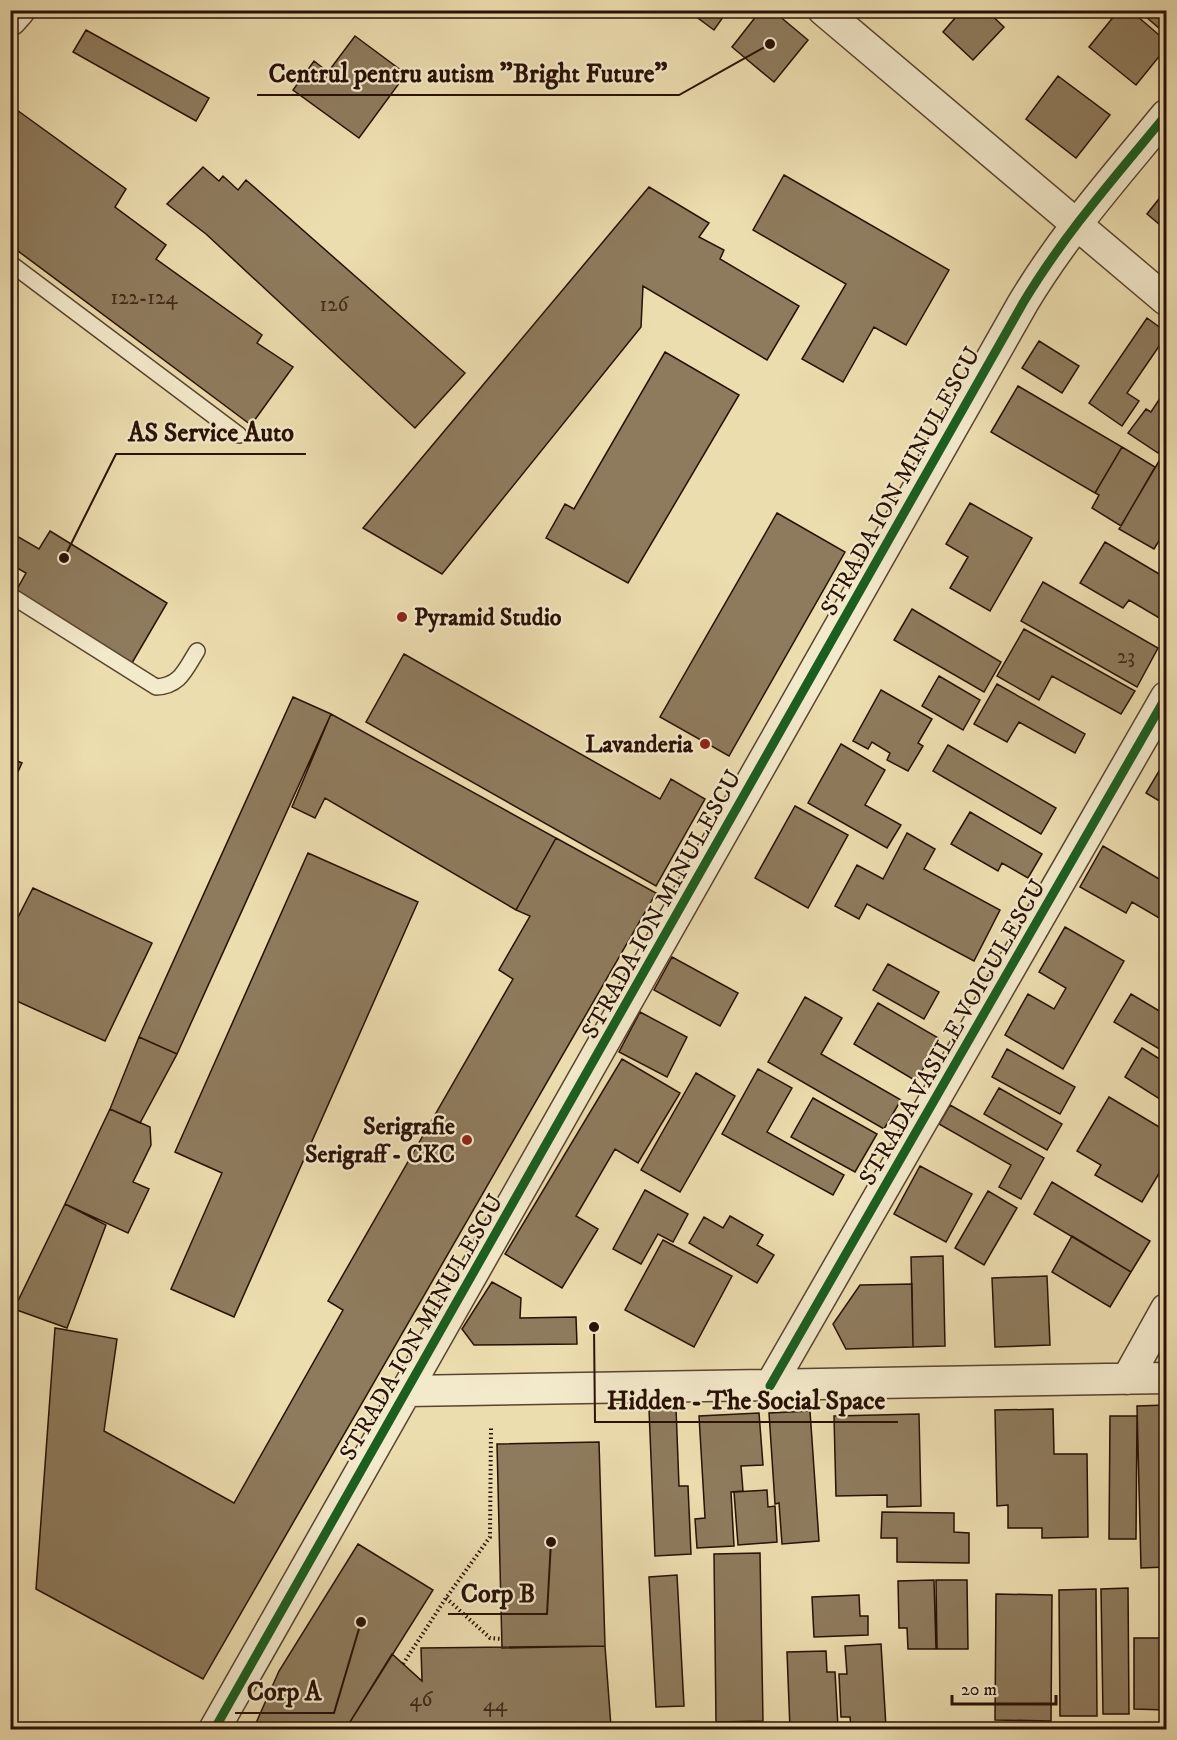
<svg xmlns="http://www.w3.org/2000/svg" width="1177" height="1740" font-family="'IM FELL DW Pica',serif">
  <rect width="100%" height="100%" fill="#ecddaf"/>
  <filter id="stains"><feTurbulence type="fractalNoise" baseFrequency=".00333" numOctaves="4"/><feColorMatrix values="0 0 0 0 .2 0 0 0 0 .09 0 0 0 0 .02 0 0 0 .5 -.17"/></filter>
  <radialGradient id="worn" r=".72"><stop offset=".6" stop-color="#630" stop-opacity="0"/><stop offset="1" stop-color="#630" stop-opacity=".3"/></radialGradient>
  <path fill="#8e7b5d" stroke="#281004" stroke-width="1.5" d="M687,10H728L714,30Z
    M761,10H772L808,40L774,82L732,47Z
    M962,10H986L1004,27L973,60L943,32Z
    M1119,10H1130L1166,41V48L1136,85L1089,47Z
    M1138,10H1166V34Z
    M86,30L209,98L196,121L73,52Z
    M355,36L406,74L359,138L293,90L314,61L328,72Z
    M1058,76L1110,115L1076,158L1026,119Z
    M10,105L126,189L115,207L166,245L156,259L262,335L257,343L293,367L251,425L10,245Z
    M203,167L219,181L223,176L238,190L246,180L465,373L415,428L206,234L167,204Z
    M784,175L949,270L906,345L874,327L843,382L802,359L846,284L753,230Z
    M649,187L709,223L699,237L724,250L720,259L799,306L767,360L643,286L641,327L442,574L363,528Z
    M1166,190V230L1147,214Z
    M1147,318L1166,332V336L1127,393L1139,401L1122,426L1089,403Z
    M1039,341L1079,366L1062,393L1022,368Z
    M665,352L739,395L628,583L546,538L565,504L574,509Z
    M1018,386L1122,447L1095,493L991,432Z
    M1166,389V440L1158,453L1128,433L1146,409L1151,412Z
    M1122,447L1155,467L1121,526L1092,508L1099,495L1095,493Z
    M1162,456L1166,458V531H1165L1154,549L1119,529Z
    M970,503L1032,538L990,611L950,588L968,557L946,544Z
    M777,513L845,552L729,756L660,717Z
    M50,531L167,603L132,663L16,591L26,573L10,564V532L39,549Z
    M1105,542L1166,578V622L1129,600L1123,608L1080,583Z
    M1043,582L1158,648L1137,687L1021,621Z
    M912,609L1001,662L984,692L894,640Z
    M1024,629L1135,691L1121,714L1052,676L1039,700L997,676Z
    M404,654L660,799L671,779L705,799L656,886L366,722Z
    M939,676L980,700L963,730L922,706Z
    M997,684L1085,734L1075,753L1019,722L1007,742L974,724Z
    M881,690L932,719L918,743L923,746L908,771L887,760L890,753L872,742L868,749L853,741Z
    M293,697L331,714L177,1054L139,1037Z
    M331,714L556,838L516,910L325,798L315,818L292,807Z
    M841,744L885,770L865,805L901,825L887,848L808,803Z
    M948,745L1056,808L1041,834L933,771Z
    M10,758L22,763L10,789Z
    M1162,766L1166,768V805L1146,793Z
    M795,806L848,835L808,908L755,878Z
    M970,812L1042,854L1028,878L1002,863L998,871L951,844Z
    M907,833L935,849L924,869L1000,910L974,961L867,904L859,919L835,906L857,865L883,879Z
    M556,838L656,893L203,1679L36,1589L55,1328L117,1339L104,1431L234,1503L343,1310L328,1301L513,979L499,970L530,916L516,910Z
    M1103,846L1166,883V922L1132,902L1126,913L1080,887Z
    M308,853L418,902L234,1317L171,1289L222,1173L175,1152Z
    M33,888L152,943L105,1041L10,998V933Z
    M1065,927L1124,961L1063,1069L1005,1035L1028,994L1054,1009L1066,988L1039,972Z
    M672,957L738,993L720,1026L654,990Z
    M888,964L939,992L924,1019L873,990Z
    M1131,994L1166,1015V1053L1114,1022Z
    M805,997L842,1018L821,1054L901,1100L884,1129L768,1062Z
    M878,1003L940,1039L916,1081L854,1044Z
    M640,1012L687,1037L667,1077L619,1052Z
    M139,1037L177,1054L140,1123L110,1109Z
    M1142,1048L1166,1063V1103L1125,1077Z
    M1007,1049L1075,1087L1060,1114L992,1077Z
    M622,1059L680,1093L638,1163L615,1149L576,1216L598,1229L562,1288L505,1254Z
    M758,1069L792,1088L767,1132L844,1175L833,1195L722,1134Z
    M696,1073L735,1096L680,1192L641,1170Z
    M999,1088L1062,1124L1047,1150L984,1114Z
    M1109,1097L1166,1131V1167L1164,1165L1142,1202L1095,1175L1101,1165L1077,1151Z
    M813,1098L877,1134L855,1172L791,1137Z
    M950,1105L1044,1158L1021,1199L999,1187L1011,1165L939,1124Z
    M110,1109L150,1127L151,1145L133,1182L149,1189L128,1233L65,1204Z
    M920,1166L972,1194L946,1242L894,1214Z
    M1052,1182L1150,1241L1131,1272L1034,1214Z
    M645,1190L688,1214L673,1242L658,1234L641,1264L613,1249Z
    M988,1191L1017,1208L984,1265L955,1248Z
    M65,1204L106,1225L67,1328L14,1309Z
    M730,1216L763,1235L757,1245L774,1255L757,1283L689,1243L704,1217L723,1228Z
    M1072,1236L1131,1272L1110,1307L1052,1272Z
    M663,1240L732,1276L694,1347L625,1310Z
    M943,1256L945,1346L913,1347L911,1257Z
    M1047,1276L1050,1345L995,1347L992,1278Z
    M492,1282L521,1298L520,1318L576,1317L577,1344L474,1345L462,1329Z
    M912,1284L913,1347L846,1349L833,1324L860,1285Z
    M1166,1405V1567L1141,1568L1137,1406Z
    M676,1408L679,1486H688L691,1554L655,1556L649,1409Z
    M1053,1409L1054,1454H1087L1088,1537L1042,1538V1528H1008V1505L997,1506L995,1410Z
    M810,1411L819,1541L782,1544L779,1503L775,1504L769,1413Z
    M759,1413L763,1465L741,1466L743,1491L731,1492L734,1546L697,1548L695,1519L705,1518L699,1416Z
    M919,1414L921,1506L887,1507V1495L836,1496L834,1416Z
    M1110,1416H1137L1136,1539H1109Z
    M599,1442L605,1646L502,1648L497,1444Z
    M767,1490L768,1507L775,1506L777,1542L738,1545L734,1492Z
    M882,1512L954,1513V1532L969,1533V1563L897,1562V1538H881Z
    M358,1544L433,1590L345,1730H253L279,1671Z
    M760,1553L763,1721L716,1722L714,1554Z
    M677,1575L684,1706L656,1707L649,1577Z
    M934,1580L936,1649H908L907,1628H899L898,1581Z
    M936,1580H967L968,1649H937Z
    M1128,1588L1129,1714H1103L1101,1589Z
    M1096,1589L1097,1716H1060L1059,1590Z
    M996,1594L1052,1595L1051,1721L995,1720Z
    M859,1595L860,1616H868V1635L814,1637L812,1597Z
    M1134,1638H1166V1710L1134,1709Z
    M881,1644L886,1727L851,1728L850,1717H841L839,1674H847L845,1646Z
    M605,1646L611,1727L556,1730H345L392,1654L422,1681L421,1648Z
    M826,1651L827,1672H835L838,1727L790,1729L787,1652Z"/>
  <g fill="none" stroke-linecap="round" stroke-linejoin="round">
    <defs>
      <path id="service" d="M10,263L239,435
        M10,595L156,687C180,686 185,670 197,651"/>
      <path id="minor" d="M823,10L1166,300
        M1127,1379L1166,1309
        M770,1386L1166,697
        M407,1391L1166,1378
        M214,1730L1023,303C1065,233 1115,177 1166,115"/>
      <path id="tertiary" d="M10,19L18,10"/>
    </defs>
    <use href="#service" stroke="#59432f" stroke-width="18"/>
    <use href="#minor" stroke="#59432f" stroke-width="33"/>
    <use href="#tertiary" stroke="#59432f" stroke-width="36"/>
    <path stroke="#281004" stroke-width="4" stroke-dasharray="1.5 3" stroke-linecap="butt" d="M446,1598L490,1638L502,1639
      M403,1664L446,1598L490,1537L491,1428"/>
    <use href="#service" stroke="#f3e9cb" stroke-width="15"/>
    <use href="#minor" stroke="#f3e9cb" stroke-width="30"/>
    <use href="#tertiary" stroke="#f3e9cb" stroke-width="33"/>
    <defs>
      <path id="cycleway" d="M770,1386L1166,697
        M214,1730L1023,303C1065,233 1115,177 1166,115"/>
    </defs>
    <use href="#cycleway" stroke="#f3e9cb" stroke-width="13"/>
    <use href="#cycleway" stroke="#1b5e20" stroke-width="9"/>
  </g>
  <g fill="#8f2418" stroke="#f3e9cb" stroke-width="2">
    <circle cx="402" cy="617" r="6"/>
    <circle cx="705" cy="744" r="6"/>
    <circle cx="467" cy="1140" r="6"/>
  </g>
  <g text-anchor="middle" stroke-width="4.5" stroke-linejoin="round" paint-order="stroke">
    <g font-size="21" fill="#422b1a">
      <text x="144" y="304">122-124</text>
      <text x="334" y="311">126</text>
      <text x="1126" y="663">23</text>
      <text x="421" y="1706">46</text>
      <text x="495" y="1711">44</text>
    </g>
    <g font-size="24" fill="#281004" stroke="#f3e9cb">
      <text transform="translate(900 481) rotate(-61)" y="8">STRADA ION MINULESCU</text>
      <text transform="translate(661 904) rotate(-61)" y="8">STRADA ION MINULESCU</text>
      <text transform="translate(952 1032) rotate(-60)" y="8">STRADA VASILE VOICULESCU</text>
      <text transform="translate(421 1327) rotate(-60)" y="8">STRADA ION MINULESCU</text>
    </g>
    <g font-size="24" font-weight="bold" fill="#281004" stroke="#f3e9cb" text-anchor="end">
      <text x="414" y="625" text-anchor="start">Pyramid Studio</text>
      <text x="693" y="752">Lavanderia</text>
      <text x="455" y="1134">Serigrafie<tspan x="455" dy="28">Serigraff - CKC</tspan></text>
    </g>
  </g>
  <path fill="none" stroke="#281004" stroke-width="2" d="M770 44L679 95H257M64 558L116 454H306M594 1327L595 1422H898M551 1542L547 1614H448M361 1622L334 1713H235"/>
  <g fill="#281004" stroke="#f3e9cb" stroke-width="2">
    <circle cx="770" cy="44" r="6"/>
    <circle cx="64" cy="558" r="6"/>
    <circle cx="594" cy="1327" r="6"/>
    <circle cx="551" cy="1542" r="6"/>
    <circle cx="361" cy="1622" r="6"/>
  </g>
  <g font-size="26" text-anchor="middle" font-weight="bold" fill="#281004" stroke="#f3e9cb" stroke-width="4.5" stroke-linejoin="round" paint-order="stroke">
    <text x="468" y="82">Centrul pentru autism "Bright Future"</text>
    <text x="211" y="441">AS Service Auto</text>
    <text x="746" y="1409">Hidden - The Social Space</text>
    <text x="498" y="1602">Corp B</text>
    <text x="284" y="1700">Corp A</text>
  </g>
  <rect width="1177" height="1740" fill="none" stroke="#ecddaf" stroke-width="36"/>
  <rect x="12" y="12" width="1153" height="1716" fill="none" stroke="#281004" stroke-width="3"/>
  <rect x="18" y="18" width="1141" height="1704" fill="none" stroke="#281004" stroke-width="1.5"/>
  <path d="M952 1695v9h104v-9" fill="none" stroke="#281004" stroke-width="3"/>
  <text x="961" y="1695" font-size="18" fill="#281004" stroke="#f3e9cb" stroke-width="4.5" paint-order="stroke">20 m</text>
  <rect width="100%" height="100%" filter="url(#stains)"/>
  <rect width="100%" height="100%" fill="url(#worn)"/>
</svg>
